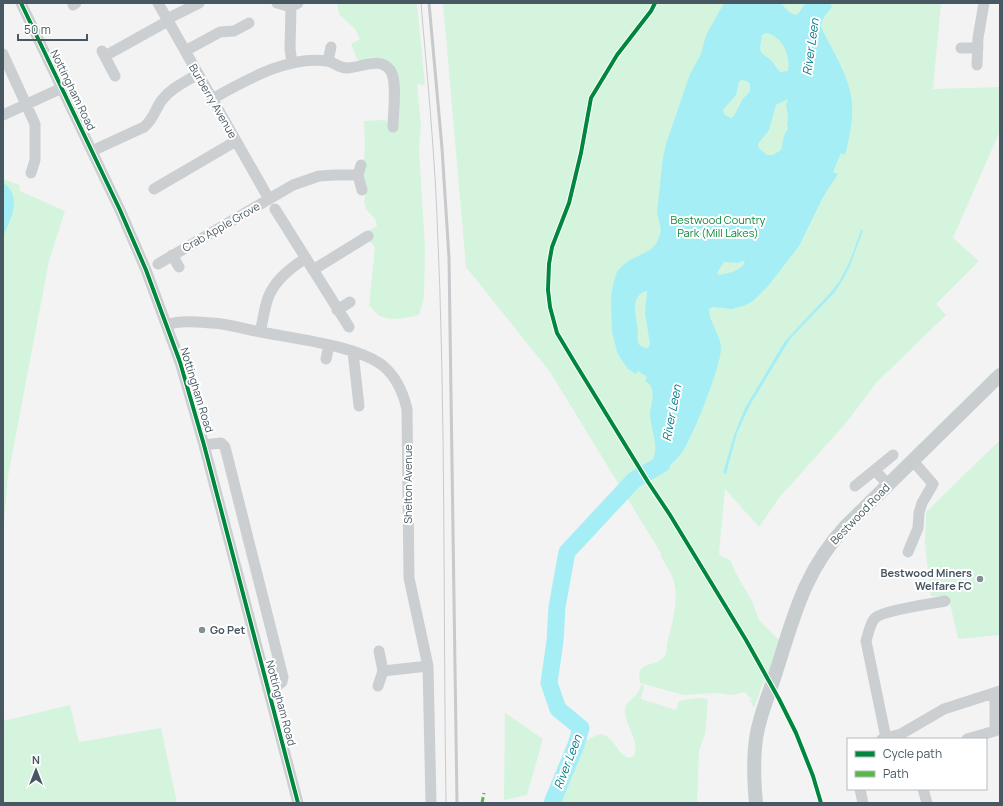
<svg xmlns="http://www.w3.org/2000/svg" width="1003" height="806" font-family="Manrope,sans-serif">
  <rect width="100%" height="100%" fill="#f3f3f3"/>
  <path fill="#d5f4de" d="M337,3H417L425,85L417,84L421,126L419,149L425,247L424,298L419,315C407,318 390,322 378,315C375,312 372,308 369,306L375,247L369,241L370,230L377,226L375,219L366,209L364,201L367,188L363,171L365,147L364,121L384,120L398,125L386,61L372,57L361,62L357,59L351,44L360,39L355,29L339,14Z
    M443,3H941L933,89L1000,87V131L953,238L979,261L936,304L946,315L877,382L846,423L779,498L759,527L725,489L719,553L721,556L730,560L739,579L752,601L759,620L783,644L761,688L754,708L749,699L753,700V699L749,697L745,692L732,695L716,693L684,695L640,683C635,658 658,669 665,655C668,650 666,646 668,640C672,624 679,599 674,583C672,573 665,564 660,555H662L550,372L466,267Z
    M3,179L19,185L20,191L65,211L49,261L8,476L3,535Z
    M1000,440V635L958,639L950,603L947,596H931L925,544L926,512Z
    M641,685L644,686L641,699L676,710L679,701C688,699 698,697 708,699L705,734L699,751L697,803H556L581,743L597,735L602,734C615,738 617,754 629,758L634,756C641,739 623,725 625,709C627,699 639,697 641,685Z
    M70,705L79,742L161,728L177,803H3V721Z
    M505,713L543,739L527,795L504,800Z"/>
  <path fill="#a6eef6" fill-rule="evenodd" d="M724,3H781L789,12L796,15L799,13L805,3H830L832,7C827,13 821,19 821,27C830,46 842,64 848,84C856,107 851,132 845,155L841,153L833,172L838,174L823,197L799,246L769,285L754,300L746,305L732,309L713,307L709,309C709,322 720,334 721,347C722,364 693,436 683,451C675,463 663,470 651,478L642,467L652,461C660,445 651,432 650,415C650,407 654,399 652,390C651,386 649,383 645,381L647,377L638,371L636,374L628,369L621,359L617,352L612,331L611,296L614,281L617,272L623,265L630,260L650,250L656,244L659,237L661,230L657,212L663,157L666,144L690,74L701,54L706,35ZM767,33C782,37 791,55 788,71L780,72C777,69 775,65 772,61C763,52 757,56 762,38L761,37L763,34ZM741,80L747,81L750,84V91L742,100L734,116L731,118L725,115L723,110L736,95L739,82ZM788,99L786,105L788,117L787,124L788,128L784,136L781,150L773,155H767L759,148L758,144L769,130L776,105ZM743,261L745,262C741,271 728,273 719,275L717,273L724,262L738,263ZM647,291L645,313L650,344L648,348H645C642,346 639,346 638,342C637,338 638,334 638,330C636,317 629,295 647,291Z
    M3,182C23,198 11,217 3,237Z
    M861,230H863L850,266L842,281L835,292L790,339L750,405L737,433L726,474L723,473L734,435L745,408L785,341L831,292L840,280L850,261Z"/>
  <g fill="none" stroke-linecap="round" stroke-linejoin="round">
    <path stroke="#a6eef6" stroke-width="17" d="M552,803L576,745L581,728L558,709L549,683L555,641L557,607L567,552L634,480L662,464V460"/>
    <path stroke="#cccfd2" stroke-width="11" d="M21,3L120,210L146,270L180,362L204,445L298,803
      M158,3L269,199
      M277,3L291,7L298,3
      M73,5L76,3
      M291,7L290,49L292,63
      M167,19L199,3
      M961,48H978
      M102,51L115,76
      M185,51L220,32L234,31L249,23
      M3,54L35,124V160L31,173
      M105,56L168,21
      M328,61L331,47
      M977,65L978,38L984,3
      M212,99C245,81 288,55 327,61C334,62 339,68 347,68C360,68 380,56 390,70C398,80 393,113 393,127
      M3,115L62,88
      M92,151L144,127C154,119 155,109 162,100C171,88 185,82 198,74
      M361,165L358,175L362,190
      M154,189L236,141
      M275,209L349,327
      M172,255L179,267
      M158,264L293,185L319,176L335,175H358
      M313,270L368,236
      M337,310L350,302
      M167,325C180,320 198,322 212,323C230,324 248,330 266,333C298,339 356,346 382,365C396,376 403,392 407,409L409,578L428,666L431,803
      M260,332C263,321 264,309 268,298C274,281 290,268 306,258
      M353,352L359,406
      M326,359L329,345
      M204,445L221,443L225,447L283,677L282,682L277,686L268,689
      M875,470L888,485
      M855,486L893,455
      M908,552L918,528L919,513L922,503L933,484L913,461
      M383,671L428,666
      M378,686L383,671L379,651
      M886,738L866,641C868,635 870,623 875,618C884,610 931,604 945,601
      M882,739L901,734L944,709L1000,691
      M967,739L995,731V693
      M860,789L863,803
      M923,789L927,803"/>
    <path stroke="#c8ced0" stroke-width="14" d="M756,803C754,782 753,760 756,739C759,716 769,695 776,672C794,616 804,571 846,526L1000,375"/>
    <path stroke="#c7c9cc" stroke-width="1" d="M421,3C427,74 434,145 437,216C446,411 443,607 446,803"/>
    <path stroke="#c7c9cc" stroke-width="3" d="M429,3L442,148L449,258L457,803"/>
    <path stroke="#58b947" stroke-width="3" stroke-dasharray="6 3" stroke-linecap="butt" d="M482,803L484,793"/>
    <defs>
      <path id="cycleway" d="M21,3L120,210L146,270L180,362L204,445L298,803
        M655,3L651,11L617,55L591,98L581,153L569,203L552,247L549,264L548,290L550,307L557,333L575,363L648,482L670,515L746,640L779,699L796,733L813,776L821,803"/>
    </defs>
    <use href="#cycleway" stroke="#fff" stroke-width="6"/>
    <use href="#cycleway" stroke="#00873e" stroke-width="4"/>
  </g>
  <g fill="#838e95" stroke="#fff" stroke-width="1.5">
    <circle cx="980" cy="579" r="4"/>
    <circle cx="202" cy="630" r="4"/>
  </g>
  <g text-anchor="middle" stroke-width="4" stroke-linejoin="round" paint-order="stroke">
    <g font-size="11" fill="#475862" stroke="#fff">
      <text transform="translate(73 90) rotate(64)" y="4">Nottingham Road</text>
      <text transform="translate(213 101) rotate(60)" y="4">Burberry Avenue</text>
      <text transform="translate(221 227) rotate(-30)" y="4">Crab Apple Grove</text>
      <text transform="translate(197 390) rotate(73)" y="4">Nottingham Road</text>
      <text transform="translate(408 484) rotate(-90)" y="4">Shelton Avenue</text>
      <text transform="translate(860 514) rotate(-46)" y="4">Bestwood Road</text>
      <text transform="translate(281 703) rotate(75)" y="4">Nottingham Road</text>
    </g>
    <g font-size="11" fill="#0c893d" stroke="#fff">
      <text x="718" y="224">Bestwood Country<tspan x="718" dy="13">Park (Mill Lakes)</tspan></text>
    </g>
    <g font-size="11" font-weight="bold" fill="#475862" stroke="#fff" text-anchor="end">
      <text x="972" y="577">Bestwood Miners<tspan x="972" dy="13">Welfare FC</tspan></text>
      <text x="210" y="634" text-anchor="start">Go Pet</text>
    </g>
    <g font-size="12" font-style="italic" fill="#057c89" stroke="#fff">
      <text transform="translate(811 47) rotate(-82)" y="4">River Leen</text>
      <text transform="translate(672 413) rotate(-79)" y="4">River Leen</text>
      <text transform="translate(568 762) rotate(-69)" y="4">River Leen</text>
    </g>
  </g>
  <rect width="1003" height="806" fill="none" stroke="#475862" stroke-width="8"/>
  <rect x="847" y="738" width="140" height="52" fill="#ffffff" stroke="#b5bcc0"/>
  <rect x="855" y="751" width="20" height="6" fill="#00873e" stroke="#b5bcc0"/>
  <text x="883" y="758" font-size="12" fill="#475862">Cycle path</text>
  <rect x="855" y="771" width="20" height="6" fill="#58b947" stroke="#b5bcc0"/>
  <text x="883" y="778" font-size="12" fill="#475862">Path</text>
  <g transform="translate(36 770)" stroke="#ffffff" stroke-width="3" paint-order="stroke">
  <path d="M0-3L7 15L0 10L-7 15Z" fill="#475862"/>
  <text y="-6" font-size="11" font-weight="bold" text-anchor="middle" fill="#475862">N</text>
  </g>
  <path d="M18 34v6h69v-6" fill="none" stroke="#475862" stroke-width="2"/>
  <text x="24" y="34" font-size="12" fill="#475862" stroke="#ffffff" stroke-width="3" paint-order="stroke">50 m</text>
</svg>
